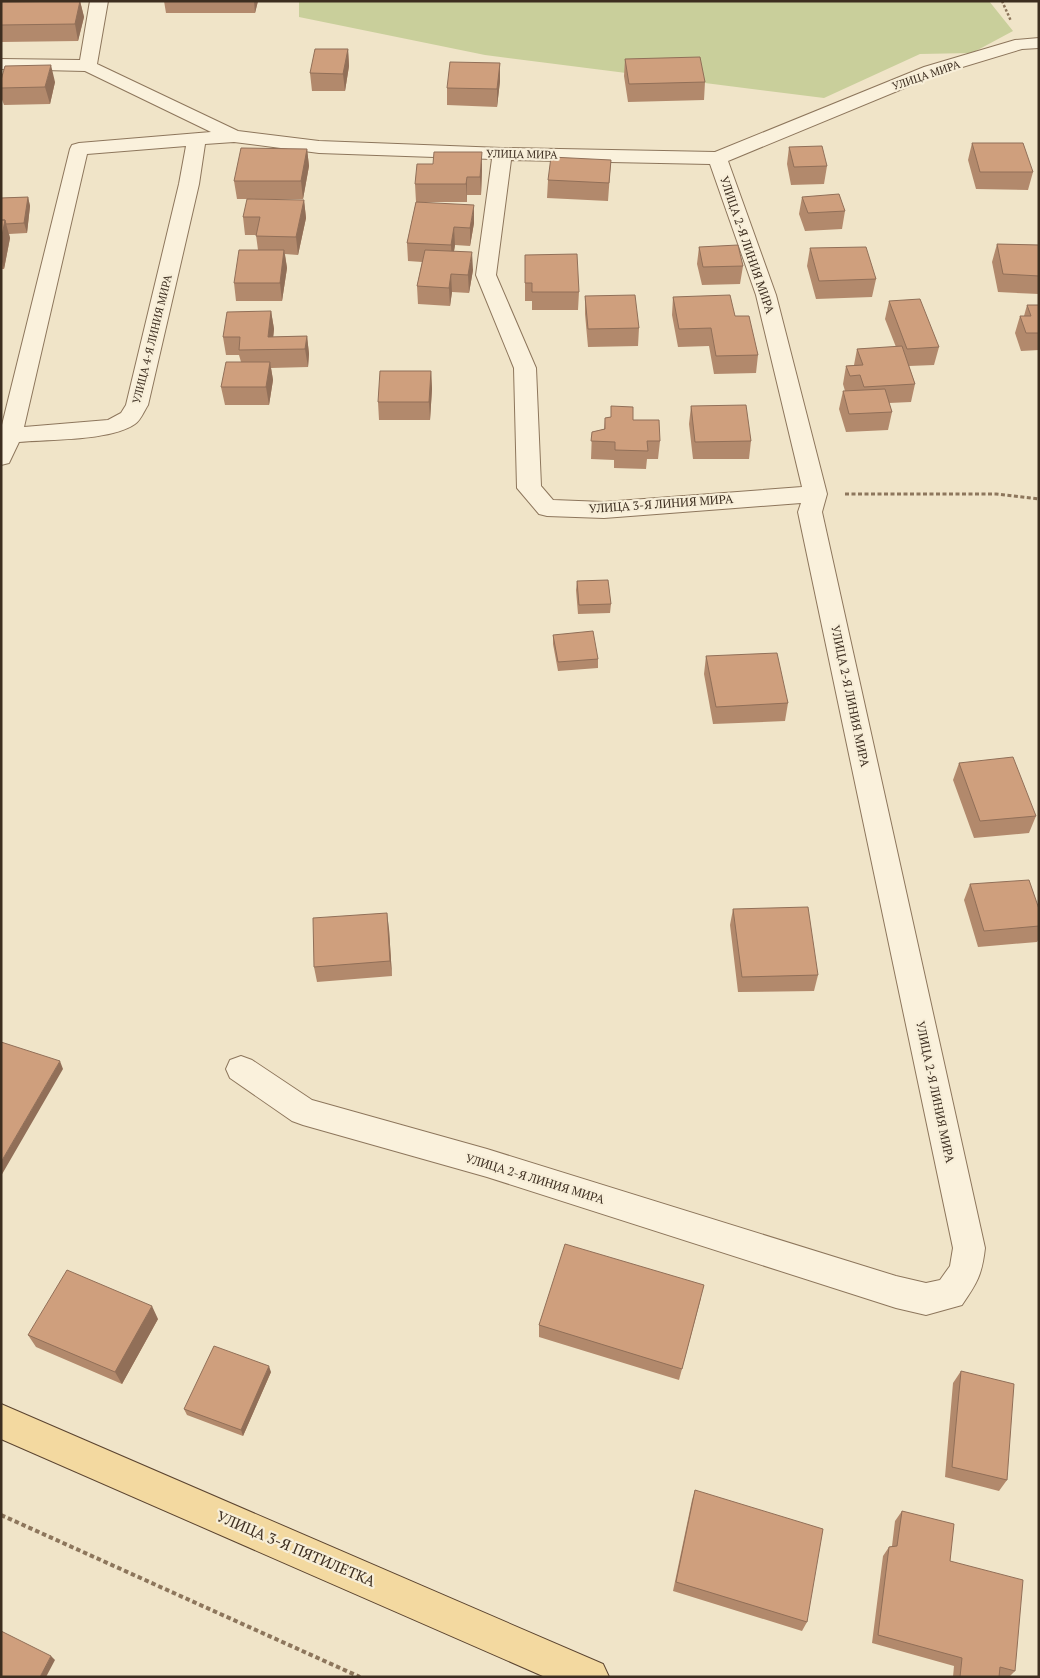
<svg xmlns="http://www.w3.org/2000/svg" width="1040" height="1678" font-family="'PT Serif',serif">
  <rect width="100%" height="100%" fill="#f0e4c8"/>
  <path fill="#c9cf9b" d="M299,1H989L1013,31L972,53L920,54L824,98L485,55L299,17Z"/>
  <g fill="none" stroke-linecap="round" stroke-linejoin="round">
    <defs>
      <path id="minor" d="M90,1H108L97,64L238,131L319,141L502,148L715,152L924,67L1015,40L1039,38V48L1022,49L936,75L728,161L776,295L827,494L822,512L985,1248C982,1275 977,1283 962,1305L926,1315L896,1308L487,1177L303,1125L292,1121L230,1078L226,1069L230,1060L241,1056L252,1060L312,1100L487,1149L896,1276L926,1283L940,1280L950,1266L953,1248L798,512L801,503L604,518L547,516L539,514L517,488L514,368L476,275L492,159L319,153L234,142L205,144L199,184L148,405C144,411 141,420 135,424C111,441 50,439 19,442L9,463L1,465V429L70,149L72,145L79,143L211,132L85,71L1,69V59L80,60ZM186,146L179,184L126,405L121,413L108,420L24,427L87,154ZM511,160L710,164L756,295L802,487L604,502L553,500L541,486L536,368L496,275Z"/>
      <path id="major" d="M1,1404L603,1664L609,1677H545L1,1439Z"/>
    </defs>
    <use href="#minor" stroke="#8d765c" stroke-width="2"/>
    <use href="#major" stroke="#5b4430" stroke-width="2"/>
    <path stroke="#8d765c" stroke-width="2.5" stroke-dasharray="2.5 2" stroke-linecap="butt" d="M1002,1L1011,21"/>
    <path stroke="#8d765c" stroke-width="3" stroke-dasharray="4 2.5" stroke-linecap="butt" d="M845,494H996L1039,499"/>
    <path stroke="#8d765c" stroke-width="4" stroke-dasharray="4.5 3" stroke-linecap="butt" d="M1,1515L360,1677"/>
    <use href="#minor" fill="#faf1dc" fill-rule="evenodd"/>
    <use href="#major" fill="#f3d9a0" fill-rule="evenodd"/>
  </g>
  <path fill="#b2896c" d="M80,1L84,17L78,41L1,42V2Z
    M164,1H258L255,13H166Z
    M348,49L349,66L345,91H312L310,73Z
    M625,59L705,82L704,100L628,102L624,76Z
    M500,63V81L497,107L447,105V88Z
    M1,80L55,82L50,104L4,105L1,97Z
    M972,143L1033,172L1028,190L976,189L968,160Z
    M789,147L827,166L824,184L791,185L787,164Z
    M307,149L309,166L303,199H237L234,181Z
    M611,160L608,201L547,198L548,180Z
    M482,170L481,195H467V202H423L474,223L470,246L455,245L454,251L473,270L469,293L452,292L450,306L418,304L417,286L422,262L408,261L407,243L416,202L415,184Z
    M28,197L30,206L27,233L9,234L10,238L4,269H1V198Z
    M802,197L845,211L842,229L805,231L799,214Z
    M304,200L306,218L298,255L285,254L287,268L282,301H236L234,283L258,250L256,235H245L243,217Z
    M997,244L1039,245V294L998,292L992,262Z
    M699,247L743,266L740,284L702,285L697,264Z
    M810,248L876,279L872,297L816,299L807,266Z
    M525,255L579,292L578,310H532V301H525Z
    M585,296L639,328L638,346L588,347L585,314Z
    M673,297L735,316L758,355L756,373L714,374L709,346L678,347L672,315Z
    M889,301L939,347L934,365L909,366L915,384L911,402L889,403L892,412L888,430L846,432L839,409L843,391H845L843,384L846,366L854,365L857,349L896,347L885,319Z
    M1027,305H1039V350L1021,351L1015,333L1020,316H1024Z
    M271,311L274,329L273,337L307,336L309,354L308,367L271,368L273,380L269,405H225L221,387L241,362L239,355H226L223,337Z
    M431,371L432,389L430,420H379L378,402Z
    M611,406L633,420L660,441L658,459H647L646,469L614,468V460L591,459L592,432L604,429L605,418L611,417Z
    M691,406L751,441L749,459H693L689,424Z
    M577,581L611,604L610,613L578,614L576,590Z
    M553,635L598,659V668L558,671L553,644Z
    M706,656L788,703L785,721L713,724L704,674Z
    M959,763L1036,816L1029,833L974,838L953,780Z
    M970,884L1039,909V939L1037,942L978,947L964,900Z
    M733,909L818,975L814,991L738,992L730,925Z
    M389,929L392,976L317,982L314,967Z
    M701,1298L679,1380L539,1337V1325Z
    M158,1319L122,1384L36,1347L28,1335Z
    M961,1371L1007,1480L999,1491L945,1477L953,1383Z
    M271,1372L243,1436L187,1415L184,1409Z
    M695,1490L807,1622L802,1631L673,1591L692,1500Z
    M902,1511L950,1561L1015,1671L1009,1677H953L954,1666L872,1643L883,1556L889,1547L892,1546L895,1521Z"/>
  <path fill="#916f58" d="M80,1L84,17L78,41L75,24Z
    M254,1H258L255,13Z
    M348,49L349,66L345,91L343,74Z
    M500,63V81L497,107V89Z
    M51,65L55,82L50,104L45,87Z
    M307,149L309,166L303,199L301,181Z
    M482,152V170L481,195L480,177Z
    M467,177V202L466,184Z
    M28,197L30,206L27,233L24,223Z
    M304,200L306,218L298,255L296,237Z
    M474,205V223L470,246V228Z
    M5,220L10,238L4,269L1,258V241Z
    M454,227L455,245L452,263L451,245Z
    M284,250L287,268L282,301L280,283Z
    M472,252L473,270L469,293L468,275Z
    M451,274L452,292L450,306L449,288Z
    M271,311L274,329L272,350L268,337Z
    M307,336L309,354L308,367L305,349Z
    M270,362L273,380L269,405L266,387Z
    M431,371L432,389L430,420L429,402Z
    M387,913L389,929L392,976L390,961Z
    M60,1061L63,1069L1,1176V1162Z
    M152,1306L158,1319L122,1384L115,1372Z
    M269,1366L271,1372L243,1436L241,1430Z
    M51,1656L55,1660L46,1677H40Z"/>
  <path fill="#cf9f7d" stroke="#916f58" d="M80,1L75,24L1,25V2Z
    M315,49H348L343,74L310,73Z
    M700,57L705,82L629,84L625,59Z
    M450,62L500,63L497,89L447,88Z
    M51,65L45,87L1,88V80L5,66Z
    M972,143H1023L1033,172H980Z
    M822,146L827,166L794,167L789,147Z
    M241,148L307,149L301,181H234Z
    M434,152H482L480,177H467L466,184H415L417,164H433Z
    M551,157L611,160L609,183L548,180Z
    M839,194L845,211L808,213L802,197Z
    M28,197L24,223L6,224L5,220H1V198Z
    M247,199L304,200L296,237L256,236L260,217H243Z
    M416,202L474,205L470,228L454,227L451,245L407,243Z
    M1,220H5L1,241Z
    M997,244L1039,245V276L1003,274Z
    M738,245L743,266L703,267L699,247Z
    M866,247L876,279L819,281L810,248Z
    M239,250H284L280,283H234Z
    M425,250L472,252L468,275L451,274L449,288L417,286Z
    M577,254L579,292H532V283H525V255Z
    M635,295L639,328L588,329L585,296Z
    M730,295L735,316H749L758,355L716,356L711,328L679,329L673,297Z
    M920,299L939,347L907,349L889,301Z
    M1027,305H1039V333H1026L1020,316H1031Z
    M271,311L268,337L307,336L305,349L239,350L240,337H223L227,312Z
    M902,346L915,384L864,387L860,375L850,376L846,366L863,365L857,349Z
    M226,362H270L266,387H221Z
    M380,371H431L429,402H378Z
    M885,389L892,412L849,414L843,391Z
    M746,405L751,441L695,442L691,406Z
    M611,406L633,407V420H659L660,441H647L648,451L615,450V442L591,441L592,432L605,429V418L611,417Z
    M608,580L611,604L579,605L577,581Z
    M593,631L598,659L558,662L553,635Z
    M777,653L788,703L716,707L706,656Z
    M1013,757L1036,816L980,821L959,763Z
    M1029,880L1039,909V926L984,931L970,884Z
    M808,907L818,975L742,977L733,909Z
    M387,913L390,961L314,967L313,918Z
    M1,1042L60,1061L1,1162Z
    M565,1244L704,1285L682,1369L539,1325Z
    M67,1270L152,1306L115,1372L28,1335Z
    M214,1346L269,1366L241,1430L184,1409Z
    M961,1371L1014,1384L1007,1480L952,1467Z
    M695,1490L823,1529L807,1622L676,1582Z
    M902,1511L954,1524L950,1561L1023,1580L1015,1671L1000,1667L999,1677H960L962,1658L878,1635L889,1547L897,1546Z
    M1,1631L51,1656L40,1677H1Z"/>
  <g text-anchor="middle" stroke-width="4.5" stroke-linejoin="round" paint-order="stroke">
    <g font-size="11" fill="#3d2e20" stroke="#f7eed8">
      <text transform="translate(926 75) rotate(-19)" y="4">УЛИЦА МИРА</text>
      <text transform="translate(522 154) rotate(1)" y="4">УЛИЦА МИРА</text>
      <text transform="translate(152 339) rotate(-76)" y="4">УЛИЦА 4-Я ЛИНИЯ МИРА</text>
    </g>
    <g font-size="12" fill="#3d2e20" stroke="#f7eed8">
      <text transform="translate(747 245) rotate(71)" y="4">УЛИЦА 2-Я ЛИНИЯ МИРА</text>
      <text transform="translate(661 504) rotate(-4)" y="4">УЛИЦА 3-Я ЛИНИЯ МИРА</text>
      <text transform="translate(850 696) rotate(78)" y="4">УЛИЦА 2-Я ЛИНИЯ МИРА</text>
      <text transform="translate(935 1092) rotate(78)" y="4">УЛИЦА 2-Я ЛИНИЯ МИРА</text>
      <text transform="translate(535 1179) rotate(17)" y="4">УЛИЦА 2-Я ЛИНИЯ МИРА</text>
    </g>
    <g font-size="15" fill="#3d2e20" stroke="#f7eed8">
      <text transform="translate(296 1549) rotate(23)" y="5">УЛИЦА 3-Я ПЯТИЛЕТКА</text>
    </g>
  </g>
  <rect width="1040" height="1678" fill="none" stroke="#3d2e20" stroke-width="5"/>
</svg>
